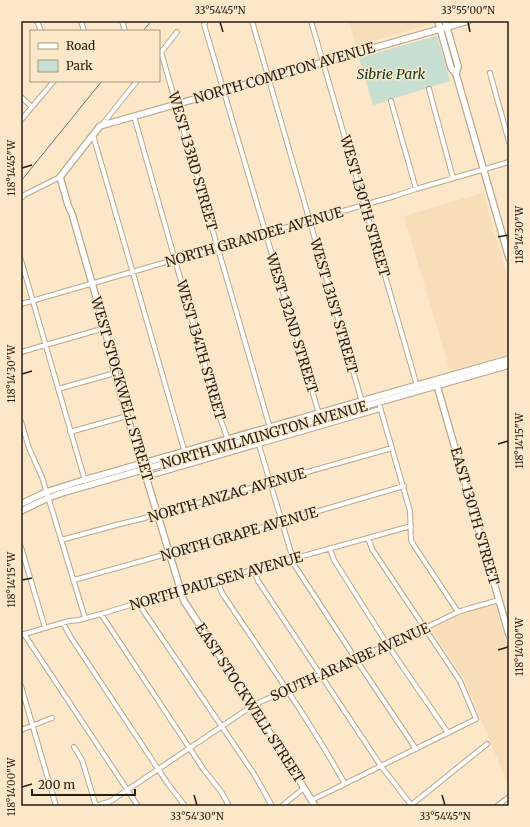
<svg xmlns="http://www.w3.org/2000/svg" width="530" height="827" font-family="Merriweather,serif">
  <rect width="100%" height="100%" fill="#fce7c9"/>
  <path fill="#f7deb9" d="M349,21H433L431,24L356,46Z
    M483,193L509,282V355L450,371L404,216Z
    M495,604L509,653V787L464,678L431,629L465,612Z"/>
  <path fill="#c6dfd0" d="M436,36H437L450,81L373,105L359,58Z"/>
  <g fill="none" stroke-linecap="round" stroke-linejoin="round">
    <path stroke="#667685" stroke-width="1" d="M143,31L151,21
      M21,181L102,81"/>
    <defs>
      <path id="street" d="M37,21L41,31
        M81,21L84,31
        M122,21L125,31
        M206,21L204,24L206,31L319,414
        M252,21L362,402
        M311,21L417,386
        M161,52L270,428
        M159,55L177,32
        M490,73L509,142
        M429,89L453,178
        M21,97L32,107
        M391,101L416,189
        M134,116L220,418L228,440
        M21,120L54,81
        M101,126L137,81
        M93,135L185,453
        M21,198L24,195L60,177
        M21,260L85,481
        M21,304L395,196L416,189L509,162
        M21,352L105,328
        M58,389L115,373
        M380,407L410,511L411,540L413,544L458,612
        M21,421L29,448L42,477L85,618
        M70,432L127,416
        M259,445L295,566L357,661L416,749
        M146,477L380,409
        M61,540L124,523L141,519L392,448
        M21,547L45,628
        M330,549L334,560L387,644L448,733
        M254,570L258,581L320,674L381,766L412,806
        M74,580L281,522L404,486
        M217,580L222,593C264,656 308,718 345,784
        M138,603L254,774L272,806
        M101,614L204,770L222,793L229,806
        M63,623L70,636L168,784L185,806
        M24,634L138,806
        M21,635L69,621L79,620L101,614L180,590L411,526
        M21,686L56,806
        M21,730L52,718
        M74,747L82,760L96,806
        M312,800L476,719L460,681L372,549L368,538
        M95,806L111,801L252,706L320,674L425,628L458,612L467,609L499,600
        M282,806L304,788
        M410,806L487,744
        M497,806L509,797"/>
      <path id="secondary" d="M438,21L451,68L456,74L509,258
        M445,21L458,66L456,74
        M436,382L509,635
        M21,504L46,492L84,480L509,359
        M21,511L48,498L65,492L509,365
        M315,806L281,750L184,601L146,477L127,416L115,373L105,328L72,214L68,205L60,177L100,126L468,21"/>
    </defs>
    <use href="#street" stroke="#bba78b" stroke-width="6"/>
    <use href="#secondary" stroke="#bba78b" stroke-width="8"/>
    <use href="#street" stroke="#fff" stroke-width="4"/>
    <use href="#secondary" stroke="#fff" stroke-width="5.5"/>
  </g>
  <path fill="none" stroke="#251e13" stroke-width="1.5" d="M220,22L223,32M468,22L470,32M22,168L32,165M498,237L508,235M22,374L32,371M498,444L508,441M22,580L32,578M498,650L508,647M22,787L32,784M194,795L197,805M442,795L445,805"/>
  <g text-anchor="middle" stroke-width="3" stroke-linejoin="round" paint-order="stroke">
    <g font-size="14" fill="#251e13" stroke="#fce7c9">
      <text transform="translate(284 73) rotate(-16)" y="5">NORTH COMPTON AVENUE</text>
      <text transform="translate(193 161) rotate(74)" y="5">WEST 133RD STREET</text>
      <text transform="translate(365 206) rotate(74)" y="5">WEST 130TH STREET</text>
      <text transform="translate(254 237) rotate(-16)" y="5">NORTH GRANDEE AVENUE</text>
      <text transform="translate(334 306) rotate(74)" y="5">WEST 131ST STREET</text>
      <text transform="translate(292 323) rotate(73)" y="5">WEST 132ND STREET</text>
      <text transform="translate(201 350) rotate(74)" y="5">WEST 134TH STREET</text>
      <text transform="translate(122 389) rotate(74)" y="5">WEST STOCKWELL STREET</text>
      <text transform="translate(264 435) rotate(-16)" y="5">NORTH WILMINGTON AVENUE</text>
      <text transform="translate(227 495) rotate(-16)" y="5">NORTH ANZAC AVENUE</text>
      <text transform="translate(475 516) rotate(74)" y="5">EAST 130TH STREET</text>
      <text transform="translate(239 534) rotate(-16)" y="5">NORTH GRAPE AVENUE</text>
      <text transform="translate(216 581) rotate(-16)" y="5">NORTH PAULSEN AVENUE</text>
      <text transform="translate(350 662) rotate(-24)" y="5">SOUTH ARANBE AVENUE</text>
      <text transform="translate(250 703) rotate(57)" y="5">EAST STOCKWELL STREET</text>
    </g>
    <g font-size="14" font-style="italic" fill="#0a3a26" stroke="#fce7c9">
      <text x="391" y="79">Sibrie Park</text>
    </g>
  </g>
  <rect width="530" height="827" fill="none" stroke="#fce7c9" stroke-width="44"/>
  <rect x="30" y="30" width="130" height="52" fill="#fce7c9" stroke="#a69780"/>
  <rect x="38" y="43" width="20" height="6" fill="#ffffff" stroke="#a69780"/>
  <text x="66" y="50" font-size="12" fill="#251e13">Road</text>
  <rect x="38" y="60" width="20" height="12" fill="#c6dfd0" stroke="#a69780"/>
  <text x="66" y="70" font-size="12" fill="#251e13">Park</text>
  <path d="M32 789v6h103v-6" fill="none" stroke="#251e13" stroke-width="2"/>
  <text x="38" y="789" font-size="12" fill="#251e13" stroke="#fce7c9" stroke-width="3" paint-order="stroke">200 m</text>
  <rect x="22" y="22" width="486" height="783" fill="none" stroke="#251e13" stroke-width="1.5"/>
  <g font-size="10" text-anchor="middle" fill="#251e13">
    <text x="220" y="14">33°54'45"N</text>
    <text x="468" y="14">33°55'00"N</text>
    <text transform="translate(11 168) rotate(-90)" y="4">118°14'45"W</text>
    <text transform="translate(519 235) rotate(-90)" y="4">118°14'30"W</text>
    <text transform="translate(11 374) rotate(-90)" y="4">118°14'30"W</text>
    <text transform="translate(519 441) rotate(-90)" y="4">118°14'15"W</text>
    <text transform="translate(11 580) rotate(-90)" y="4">118°14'15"W</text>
    <text transform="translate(519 647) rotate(-90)" y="4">118°14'00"W</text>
    <text transform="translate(11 787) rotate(-90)" y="4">118°14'00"W</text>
    <text x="197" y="820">33°54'30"N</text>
    <text x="445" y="820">33°54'45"N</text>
  </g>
</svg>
